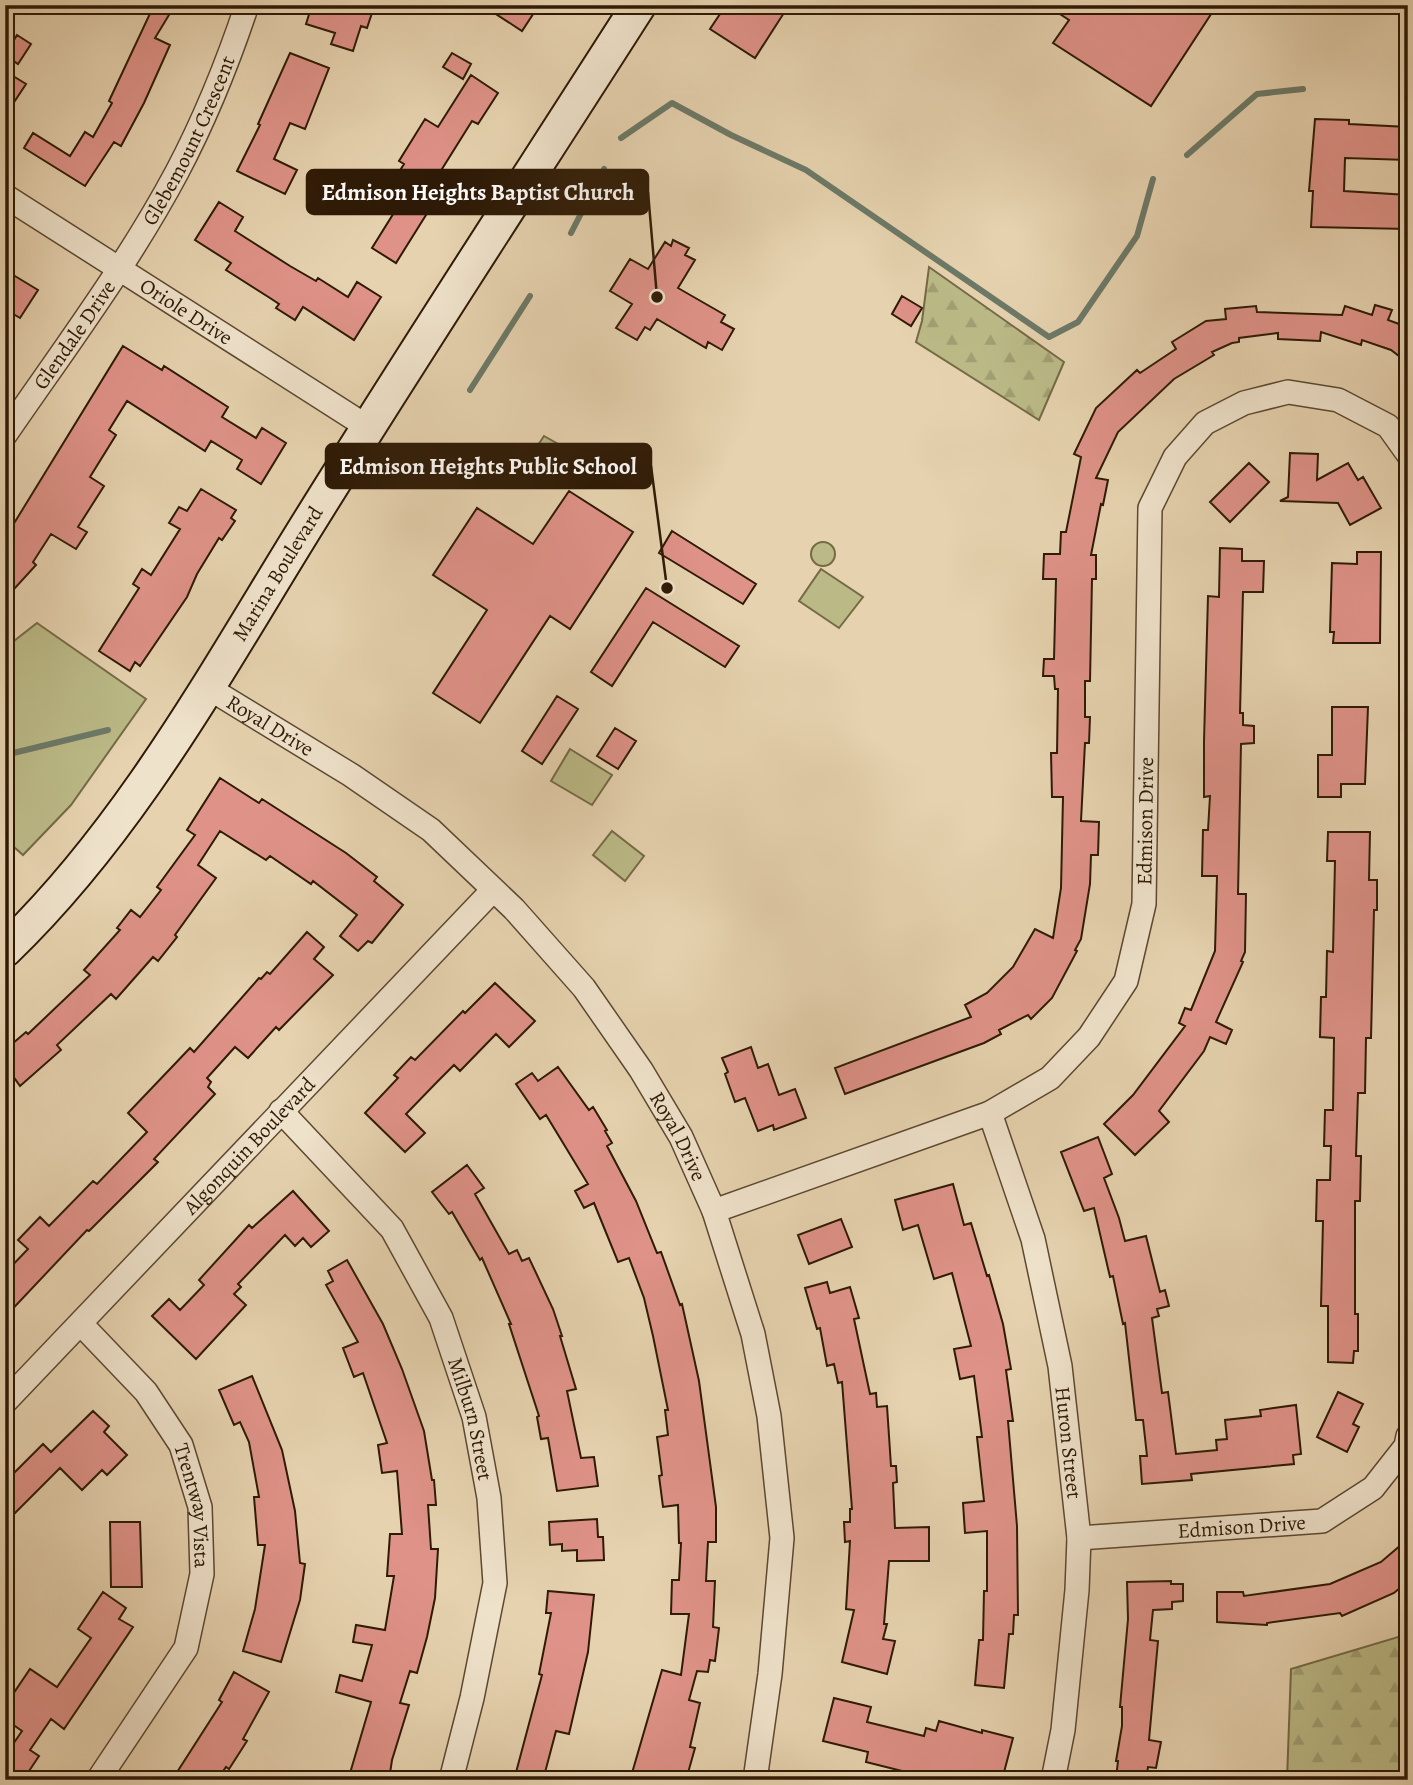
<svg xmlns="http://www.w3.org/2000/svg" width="1413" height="1785" font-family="Alegreya,serif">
  <defs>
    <pattern id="forest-firs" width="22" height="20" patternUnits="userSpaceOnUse" patternTransform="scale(1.75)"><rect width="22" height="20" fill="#bbba87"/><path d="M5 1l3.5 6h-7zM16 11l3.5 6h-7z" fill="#a19f73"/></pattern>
  </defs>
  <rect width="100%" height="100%" fill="#e6d2af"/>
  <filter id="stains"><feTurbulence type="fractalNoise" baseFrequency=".00286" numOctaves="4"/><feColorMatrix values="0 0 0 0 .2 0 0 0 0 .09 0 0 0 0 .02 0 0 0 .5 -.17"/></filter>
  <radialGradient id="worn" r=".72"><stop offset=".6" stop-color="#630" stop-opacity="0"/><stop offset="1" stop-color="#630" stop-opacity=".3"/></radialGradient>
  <path fill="#bbba87" stroke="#746a46" stroke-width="2" d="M544,436L574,453L563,473L532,454Z
    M811 554a12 12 0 1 1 24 0a12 12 0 1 1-24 0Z
    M821,569L863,597L839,628L799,601Z
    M37,623L146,699L71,805L23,855L5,839V648Z
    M570,749L612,775L592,805L551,781Z
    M612,831L644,856L625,881L593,855Z"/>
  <path fill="url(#forest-firs)" stroke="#746a46" stroke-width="2" d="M929,267L1064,362L1039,420L916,342L922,321Z
    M1408,1634V1780H1287L1291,1669Z"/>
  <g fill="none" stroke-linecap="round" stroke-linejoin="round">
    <path stroke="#6c7967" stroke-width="6" d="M621,138L672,103L731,135L806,170L1049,337L1078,322L1137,236L1153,179
      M1187,155L1257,94L1303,89
      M571,233L604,169
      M470,390L530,296
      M5,755L108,730"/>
  </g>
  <path fill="#df9288" stroke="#2e1a06" stroke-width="2" d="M154,5H175L155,38L170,45L144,103L121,146L114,142L85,186L24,148L33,133L70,156L85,132L93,137L112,103L109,101Z
    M312,5H358L373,10L367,28L361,26L353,51L331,44L335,33L306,24Z
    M482,5H539L522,31Z
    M726,5H789L755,58L710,29Z
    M1046,5H1217L1151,106L1053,43L1069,20Z
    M17,35L31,44L18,64L5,55Z
    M290,53L329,68L305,129L290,123L274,159L297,170L285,194L237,171L260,125L258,124Z
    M452,53L471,64L463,79L443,67Z
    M5,71L26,84L5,116Z
    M471,75L498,93L478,124L472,121L437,177L446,183L396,263L372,248L400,203L385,194L404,164L399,161L425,119L438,127Z
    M1315,119L1349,120V124L1408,127V160L1345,158L1344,191L1408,195V229L1311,227L1313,191H1309Z
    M219,202L243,217L235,231L290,266L316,281L318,278L348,297L357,282L381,297L354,340L303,307L295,320L276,308L279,304L270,298L226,270L231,263L195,240Z
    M673,240L689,248L685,255L695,260L678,288L725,315L721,322L734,329L722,350L708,342L706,348L657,319L650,330L645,327L637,340L616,328L632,304L610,291L630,259L648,269L665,242L671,246Z
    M5,270L38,290L20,318L5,309Z
    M902,296L922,308L911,326L892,314Z
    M1375,305L1392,310L1388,320L1399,324L1408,331V363L1391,350L1362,340L1361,345L1321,332L1320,341L1278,339V333L1239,338V342L1232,343L1212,352L1214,355L1174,379L1118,432L1096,478L1108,480L1103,505L1101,504L1091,555H1096V579H1092L1090,681H1085V717H1090L1089,743H1085L1081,821L1099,822L1098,855H1091L1090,884L1081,939L1075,950L1077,951L1052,998L1031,1019L1028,1015L999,1030L1001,1034L984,1043L845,1094L835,1068L971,1017L965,1005L987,993L1013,967L1035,929L1053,938L1061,888L1063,797H1052L1051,753H1057L1058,689H1055L1054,676H1043L1044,659H1054L1056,579H1043L1044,554H1060L1061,532H1066L1081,457L1074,454L1096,408L1137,370L1140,373L1176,349L1172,342L1206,321L1226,319L1225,309L1256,306L1257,312L1342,315L1345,306L1372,315Z
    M123,346L162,370L164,366L228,407L222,417L256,438L262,428L286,443L261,484L237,469L242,460L211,441L205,451L127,401L109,430L116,435L90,477L104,486L78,527L87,532L76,549L51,534L33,562L36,565L5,599V538Z
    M1290,453L1318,454L1317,480L1348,463L1358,480L1363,477L1381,508L1350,525L1338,503L1280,501L1288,497Z
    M1249,463L1269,482L1230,522L1210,502Z
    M201,489L236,510L231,518L235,521L222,540L219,538L197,574L187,597L140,666L135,662L130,671L99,651L139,588L133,584L142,569L151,575L180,529L169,523L179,507L187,511Z
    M569,491L633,532L570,629L550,616L480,723L433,693L487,610L433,575L477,508L533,544Z
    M672,531L756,584L743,604L659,553Z
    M1220,548L1242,549V561H1264L1263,592H1243L1240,713H1243V725L1254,726V743L1241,744L1238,894H1246L1245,952L1241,961L1243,962L1216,1022L1232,1030L1226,1044L1210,1037L1204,1051L1159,1111L1169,1122L1135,1155L1104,1124L1133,1095L1185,1026L1179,1023L1185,1008L1191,1010L1215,951L1217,876H1202L1203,830H1208L1210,796L1204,797V741L1208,596L1219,597Z
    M1357,552H1381L1380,643H1333L1334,632H1330L1332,563L1357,564Z
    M646,588L739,646L725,667L653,622L612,686L591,672Z
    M557,696L578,709L542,764L522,751Z
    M1332,707H1368L1365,784H1341V797H1318V755H1332Z
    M615,728L636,741L618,769L597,756Z
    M220,778L259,803L262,799L346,853L377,877L374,881L403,905L372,943L368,941L358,951L340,936L357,915L313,881L311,884L270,856L266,860L220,831L198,865L216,878L175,935L177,937L158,961L153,957L116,999L111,994L57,1045L61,1050L20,1086L15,1079L5,1087V1050L26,1032L28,1034L90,975L84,970L120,930L117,928L131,910L140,917L161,890L157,887L195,835L187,830Z
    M1328,832H1370L1369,880H1377V910H1374L1371,1038H1366L1365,1093H1358L1356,1156H1361L1360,1201H1355V1314H1358V1351H1354L1353,1363L1328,1362V1306H1321L1323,1221H1316L1317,1180H1330L1331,1146H1324L1325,1110H1333L1334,1038L1320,1037L1321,997H1326L1327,951L1333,952L1335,861H1327Z
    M307,932L324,947L314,959L333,975L279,1030L276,1027L248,1058L235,1047L207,1078L211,1082L208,1087L215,1094L154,1159L158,1162L89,1231L87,1230L5,1317V1273L28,1249L18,1240L40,1217L49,1226L93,1181L97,1184L147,1132L128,1113L190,1048L194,1052L259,978L261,979L267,972L270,974Z
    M495,983L535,1021L509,1047L496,1034L460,1071L454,1065L437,1082L406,1114L425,1133L405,1152L365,1113L398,1078L394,1075L411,1057L415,1060L463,1011L465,1013Z
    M751,1047L758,1068L768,1064L779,1095L795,1089L806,1118L774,1130L773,1125L758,1131L745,1098L735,1102L725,1074L728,1072L722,1058Z
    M558,1067L589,1110L593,1107L607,1130L605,1131L612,1143L607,1146L636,1201L657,1253L661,1252L680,1305L682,1304L699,1381L716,1507V1542H708L706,1581H715L713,1627L719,1628L715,1661L710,1660L708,1672L697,1671L689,1700L700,1703L690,1747L695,1748L686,1780L654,1772L652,1780H630L662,1670L681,1675L689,1614H671L672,1580H679L681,1543H679L678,1505L663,1507L659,1476L662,1475L657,1437L668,1435L665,1410H668L653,1336L644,1298L629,1258L618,1262L594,1203L584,1208L575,1191L588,1184L546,1115L540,1119L516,1084L532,1073L538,1081Z
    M1098,1137L1112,1174L1104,1178L1119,1218L1125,1241L1146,1236L1160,1292L1165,1290L1169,1306L1157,1309L1159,1316L1152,1318L1162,1393L1168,1392L1176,1454L1217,1450L1216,1440L1227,1439L1225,1420L1261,1416L1260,1410L1296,1405L1301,1454L1293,1455L1294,1464L1191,1474L1192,1480L1142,1484L1140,1456H1147L1143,1420H1136L1125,1323L1123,1324L1113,1276L1110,1277L1094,1208L1084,1211L1061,1152Z
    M467,1165L484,1188L475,1194L509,1254L517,1250L522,1261L529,1258L553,1309L562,1336H560L576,1389L567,1391L581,1458L594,1457L598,1486L557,1491L548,1438L541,1439L537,1417L539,1416L509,1324H511L482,1258L480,1260L452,1212L449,1214L432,1192Z
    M953,1184L964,1225L971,1223L987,1276L989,1275L1003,1324L1011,1369L1006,1370L1013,1421H1008L1017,1526L1018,1615H1014L1013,1634H1009L1004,1688L975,1685L979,1640H983L984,1591H987V1531L965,1533L963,1503L984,1501L977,1437H982L974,1376L960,1379L954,1349L971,1346L952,1273L934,1279L918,1225L903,1230L895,1200Z
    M293,1191L329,1231L311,1247L303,1238L295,1246L285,1235L238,1284L241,1287L234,1294L246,1305L196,1359L152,1316L169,1299L180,1310L204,1285L199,1280L249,1225L252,1228Z
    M841,1219L852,1247L809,1264L798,1235Z
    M347,1260L383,1324L402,1369L424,1431L432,1480H434L436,1505H428L431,1549H438L435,1598L427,1637L417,1673L410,1671L400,1703L409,1705L392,1760L389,1780H348L371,1702L336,1692L340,1675L362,1681L372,1645L353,1642L356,1625L385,1630L394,1576H387L390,1534H402L397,1471L382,1473L378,1445L387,1443L363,1373L354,1377L343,1348L358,1342L326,1285L333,1281L328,1271Z
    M827,1282L830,1293L850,1287L859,1318L854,1319L870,1394L876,1393L877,1407L887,1406L891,1466H896L897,1482L893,1483L895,1528L929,1527V1561H889L884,1624H887L883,1639L895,1641L887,1674L842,1662L854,1610L846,1609L850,1541L845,1542L844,1522H850V1509H852L842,1382L838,1383L834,1364L827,1366L820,1328L817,1329L805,1288Z
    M252,1376L282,1450L295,1511L300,1563L305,1564L300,1600L281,1662L243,1651L255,1609L265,1545H258L254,1497H259L249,1442L240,1422L234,1425L219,1390Z
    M1338,1392L1363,1404L1353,1424L1359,1427L1347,1452L1317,1437Z
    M93,1411L109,1426L104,1432L127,1455L107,1475L102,1470L82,1490L60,1468L5,1523V1482L43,1444L51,1452Z
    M597,1519L598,1537H603L604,1560L577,1561V1550L562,1551V1544L550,1545L549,1522Z
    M110,1522H140L142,1587H111Z
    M1408,1539V1581L1394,1593L1342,1616L1340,1613L1267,1623V1625L1217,1622V1592H1243L1244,1596L1330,1584L1381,1562Z
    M1171,1581V1584H1183V1601L1172,1602V1609L1153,1610L1150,1640L1158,1641L1149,1740L1161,1742L1156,1768L1148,1767L1146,1780L1116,1778L1118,1761H1116L1122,1726V1707H1120L1128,1619L1127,1582Z
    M548,1591L594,1595L588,1652L569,1734L556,1731L543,1780H514L542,1675L539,1674L551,1613H546Z
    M103,1592L126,1608L119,1619L133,1627L64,1729L51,1719L30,1750L39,1756L23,1780H5V1756L22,1731L5,1719V1693L11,1697L30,1669L57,1687L91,1638L78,1629Z
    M234,1672L269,1692L243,1739L247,1741L229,1769L226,1767L217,1780H172L222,1702L219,1700Z
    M834,1698L871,1707L867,1722L924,1736L926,1728L936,1731L939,1721L982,1733V1730L1013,1738L1002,1780H938L866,1762L868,1752L823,1741Z"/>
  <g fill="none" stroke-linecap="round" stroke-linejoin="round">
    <defs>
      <g id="street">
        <path id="s1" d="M5,196L369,428"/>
        <path id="s2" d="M5,435C64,349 128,264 177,172C205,119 228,62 247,5"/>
        <path id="s3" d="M207,687L351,775L431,830L514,909L584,988L641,1070L681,1137L714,1211L753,1334L769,1416L782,1538L770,1674L755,1780"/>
        <path id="s4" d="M281,1111L392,1229L441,1318L474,1417L489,1498L495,1583L472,1698L451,1780"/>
        <path id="s5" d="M990,1113L1033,1239L1060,1366L1079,1538L1077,1590L1063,1730L1053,1780"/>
        <path id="s6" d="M714,1211L990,1113L1050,1078L1089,1037L1126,981L1144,904L1150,508L1175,457L1205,423L1244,403L1288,392L1338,400L1388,426L1408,454"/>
        <path id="s7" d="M81,1324L146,1392L181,1445L200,1507L202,1574L186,1648L98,1780"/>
        <path id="s8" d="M5,1402L493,890"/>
        <path id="s9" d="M1079,1538L1322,1521L1373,1488L1406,1446L1408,1436"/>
      </g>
      <g id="secondary">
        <path id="s10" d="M5,950C132,828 217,670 309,522C417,348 529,177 639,5"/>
      </g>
    </defs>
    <use href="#street" stroke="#5c4830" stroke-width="26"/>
    <use href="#secondary" stroke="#2e1a06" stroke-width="37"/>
    <use href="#street" stroke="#efe2cb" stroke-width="23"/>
    <use href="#secondary" stroke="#efe2cb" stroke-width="33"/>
  </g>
  <g text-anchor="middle" stroke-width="5" stroke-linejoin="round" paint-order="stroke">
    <g font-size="21" fill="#2e1a06" stroke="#efe2cb">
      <text dy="7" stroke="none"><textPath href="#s2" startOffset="348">Glebemount Crescent</textPath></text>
      <text dy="7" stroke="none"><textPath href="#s1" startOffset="215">Oriole Drive</textPath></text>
      <text dy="7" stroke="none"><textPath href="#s2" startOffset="122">Glendale Drive</textPath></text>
      <text dy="7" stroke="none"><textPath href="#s10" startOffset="466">Marina Boulevard</textPath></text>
      <text dy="7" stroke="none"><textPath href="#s3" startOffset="74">Royal Drive</textPath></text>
      <text dy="7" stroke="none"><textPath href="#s6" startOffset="648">Edmison Drive</textPath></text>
      <text dy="7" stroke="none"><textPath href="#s3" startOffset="662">Royal Drive</textPath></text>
      <text dy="7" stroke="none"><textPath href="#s8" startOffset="354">Algonquin Boulevard</textPath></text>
      <text dy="7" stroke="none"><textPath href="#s4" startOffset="369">Milburn Street</textPath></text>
      <text dy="7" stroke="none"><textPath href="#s5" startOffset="340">Huron Street</textPath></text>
      <text dy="7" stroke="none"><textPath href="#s7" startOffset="220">Trentway Vista</textPath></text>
      <text dy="7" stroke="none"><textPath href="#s9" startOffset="163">Edmison Drive</textPath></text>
    </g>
  </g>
  <path fill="none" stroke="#2e1a06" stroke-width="2.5" d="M657 297L648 192M667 588L651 466"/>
  <g fill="#2e1a06" stroke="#efe2cb" stroke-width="2.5">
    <circle cx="657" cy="297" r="7"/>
    <circle cx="667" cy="588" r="7"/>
  </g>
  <g fill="#2e1a06" stroke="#2e1a06" stroke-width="2.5">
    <rect x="307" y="170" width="341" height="44" rx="7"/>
    <rect x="326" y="444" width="325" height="44" rx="7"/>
  </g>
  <g font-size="23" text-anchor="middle" font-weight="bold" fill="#fff">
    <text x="478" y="200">Edmison Heights Baptist Church</text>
    <text x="488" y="474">Edmison Heights Public School</text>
  </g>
  <rect width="1413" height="1785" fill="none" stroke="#e6d2af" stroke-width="28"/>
  <rect x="7" y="7" width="1399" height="1771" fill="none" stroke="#2e1a06" stroke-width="3.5"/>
  <rect x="14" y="14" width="1385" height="1757" fill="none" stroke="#2e1a06" stroke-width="2"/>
  <rect width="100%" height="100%" filter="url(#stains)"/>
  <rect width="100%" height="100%" fill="url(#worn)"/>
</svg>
